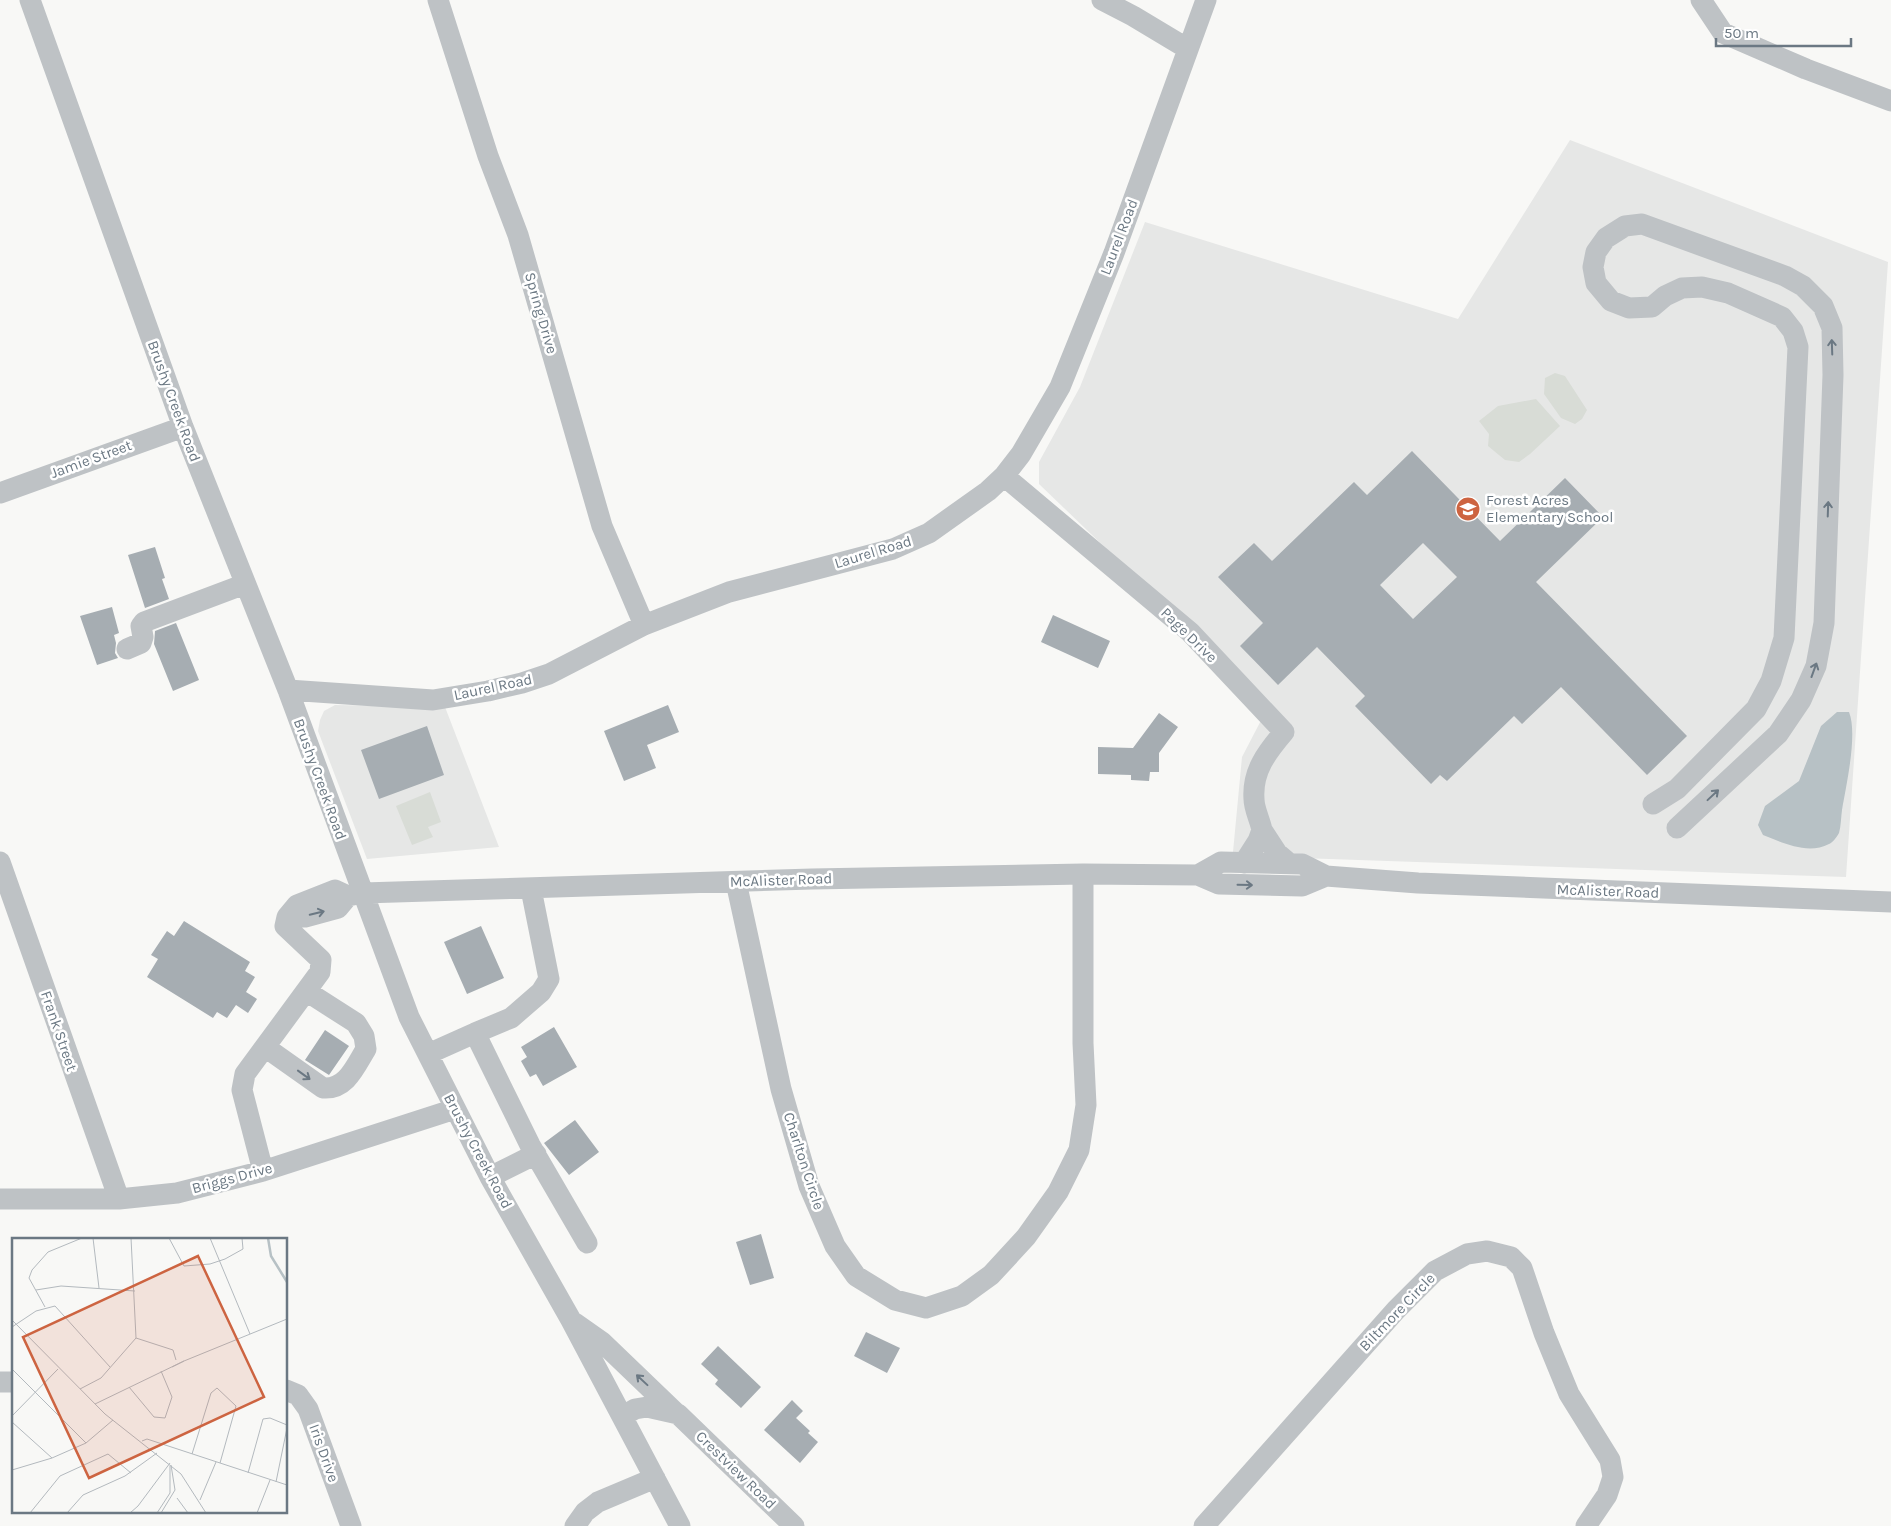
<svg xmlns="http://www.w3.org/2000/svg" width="1891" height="1526" font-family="Karla,sans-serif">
  <rect width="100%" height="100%" fill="#f8f8f6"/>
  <path fill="#e6e7e6" d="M1570,140L1888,262L1846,877L1271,857L1233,852L1242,757L1269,705L1039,484V462L1080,387L1145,222L1458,319Z
    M335,705L445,707L499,847L367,859L318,731L320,720L324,711Z"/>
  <path fill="#d8dcd6" d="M1555,373L1565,376L1587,410L1582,419L1575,424L1561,418L1544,394L1545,378Z
    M1536,399L1560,426L1530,454L1519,462L1505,460L1488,446L1489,434L1479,421L1498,406Z
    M430,792L441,822L428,827L433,837L412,845L396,806Z"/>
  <path fill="#b7c1c5" d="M1837,712H1849C1858,734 1846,786 1842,810C1841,817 1841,826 1839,833C1837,837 1832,843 1829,844C1808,855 1783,843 1763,835L1758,825L1765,806L1799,781L1821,726Z"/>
  <path fill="#a6adb2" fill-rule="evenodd" d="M1412,451L1500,541L1565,478L1603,517L1536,582L1687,736L1647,775L1561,687L1522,724L1514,716L1447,781L1440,775L1431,784L1355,706L1365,696L1317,647L1278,685L1240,646L1263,623L1218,577L1254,543L1272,561L1354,482L1367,495ZM1423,543L1457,577L1413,619L1380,585Z
    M155,547L165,578L162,579L169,599L145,608L128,555Z
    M112,607L119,633L114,635L116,643L115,653L118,658L97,665L80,616Z
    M1053,615L1110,641L1098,668L1041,642Z
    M176,623L199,680L173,691L154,644L155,631Z
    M668,705L679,732L647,745L656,768L624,781L604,731Z
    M1159,713L1178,727L1159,753V772H1150L1149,781L1131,780V775L1098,774V747L1133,748Z
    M427,726L444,775L379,799L361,750Z
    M184,921L250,962L245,971L255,977L246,992L257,999L248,1013L236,1005L227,1018L217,1012L213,1018L147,977L158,959L151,955L167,931L174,936Z
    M481,926L504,978L467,994L444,942Z
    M554,1027L577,1067L543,1086L536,1074L530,1077L521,1061L527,1057L521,1047Z
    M325,1030L349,1046L329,1075L305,1060Z
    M575,1120L599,1152L569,1175L544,1143Z
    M761,1234L774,1278L750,1285L736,1242Z
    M866,1332L900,1348L887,1373L854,1356Z
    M718,1346L761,1387L741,1408L715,1384L718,1380L701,1364Z
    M792,1400L803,1411L796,1418L810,1431L808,1433L818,1442L800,1463L764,1430Z"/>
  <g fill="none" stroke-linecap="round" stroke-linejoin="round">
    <path stroke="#bec2c5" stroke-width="21" d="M30,0L183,427L288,690L409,1017L490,1177L571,1320L680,1526
      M438,0L488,156L518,235L602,526L644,625
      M1102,0L1133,16L1188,49
      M1701,0L1723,33L1806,69L1891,101
      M1004,476L1190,632L1284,732C1267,752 1252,771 1254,799C1254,809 1260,820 1262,830
      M0,493L183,427
      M127,649L141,643L143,637L141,626L144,622L245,584
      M288,690L433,700L488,691L522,683L549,674L644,625L729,592L893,549L929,533L988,491L1004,476L1021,454L1060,387L1114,253L1206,0
      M1653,804L1677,789L1756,709L1771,681L1784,638L1798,347L1793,331L1782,317L1728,293L1702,287L1682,288L1665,296L1652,307L1629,308L1611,301L1596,283L1593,267L1596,252L1606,238L1625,226L1642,224L1785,276L1803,286L1823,306L1832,328L1833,375L1824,623L1816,666L1801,700L1778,734L1677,828
      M0,862L119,1199
      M1244,863L1258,841L1262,830L1277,853L1290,864
      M1326,876L1418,883L1891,902
      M736,882L781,1089L809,1186L835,1246L856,1276L895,1300L926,1308L962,1296L991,1275L1026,1237L1058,1192L1079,1150L1086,1105L1083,1043V874
      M531,889L549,979L541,992L511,1018L475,1033L530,1145L587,1243
      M348,896L338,908L305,917H287L297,905L335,890L348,896L363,893L812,879L1083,874L1198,875L1219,884L1302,886L1326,876L1302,864L1221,862L1198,875
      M265,1047L323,1088C346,1090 355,1067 366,1049L364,1036L356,1023L306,991
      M428,1054L475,1033
      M263,1171L242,1090L245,1074L320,972L321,960L285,926L287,917
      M490,1177L536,1154
      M0,1199H119L177,1193L263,1171L455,1109
      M575,1323L602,1342L677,1414
      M0,1382H14
      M286,1390L298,1395L308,1409L351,1526
      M623,1416L635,1409L647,1407L678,1414L794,1526
      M575,1526L585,1512L598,1502L655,1478
      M1204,1526L1396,1310L1435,1271L1467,1254L1487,1251L1511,1257L1522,1268L1544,1333L1569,1394L1610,1460L1613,1477L1607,1495L1586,1526"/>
  </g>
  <defs><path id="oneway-shaft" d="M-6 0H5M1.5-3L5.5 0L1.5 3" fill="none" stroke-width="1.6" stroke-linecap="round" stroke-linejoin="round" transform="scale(1.25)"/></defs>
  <g stroke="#6b7883">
    <use href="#oneway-shaft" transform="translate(1832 347) rotate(-92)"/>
    <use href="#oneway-shaft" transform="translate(1828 509) rotate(-88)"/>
    <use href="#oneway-shaft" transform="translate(1814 670) rotate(-70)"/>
    <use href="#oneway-shaft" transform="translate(1713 795) rotate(-43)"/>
    <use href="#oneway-shaft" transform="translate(1245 885) rotate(1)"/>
    <use href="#oneway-shaft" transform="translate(317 913) rotate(-14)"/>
    <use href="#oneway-shaft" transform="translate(304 1075) rotate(36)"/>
    <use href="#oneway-shaft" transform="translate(642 1380) rotate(-137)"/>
  </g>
  <defs>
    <symbol id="school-disc" viewBox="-11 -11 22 22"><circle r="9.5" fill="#cd6441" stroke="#fff"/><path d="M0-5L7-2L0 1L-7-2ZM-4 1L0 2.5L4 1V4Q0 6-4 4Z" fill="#fff"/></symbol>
  </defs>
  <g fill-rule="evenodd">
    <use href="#school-disc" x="1454" y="495" width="28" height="28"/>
  </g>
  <g text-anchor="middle" stroke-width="5" stroke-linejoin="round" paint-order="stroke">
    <g font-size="15" fill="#6b7883" stroke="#fff">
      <text transform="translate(1119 237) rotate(-69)" y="5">Laurel Road</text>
      <text transform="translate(541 313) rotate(74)" y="5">Spring Drive</text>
      <text transform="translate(174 401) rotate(70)" y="5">Brushy Creek Road</text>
      <text transform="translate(91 459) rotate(-20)" y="5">Jamie Street</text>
      <text transform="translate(873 552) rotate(-17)" y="5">Laurel Road</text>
      <text transform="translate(1189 635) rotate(44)" y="5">Page Drive</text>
      <text transform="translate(493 687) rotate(-12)" y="5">Laurel Road</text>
      <text transform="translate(320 779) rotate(70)" y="5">Brushy Creek Road</text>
      <text transform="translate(781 880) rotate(-2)" y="5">McAlister Road</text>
      <text transform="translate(1608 891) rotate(2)" y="5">McAlister Road</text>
      <text transform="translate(59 1031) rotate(71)" y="5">Frank Street</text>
      <text transform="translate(478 1151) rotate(62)" y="5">Brushy Creek Road</text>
      <text transform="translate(804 1161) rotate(72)" y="5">Charlton Circle</text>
      <text transform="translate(232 1178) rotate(-15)" y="5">Briggs Drive</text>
      <text transform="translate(1397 1312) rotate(-46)" y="5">Biltmore Circle</text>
      <text transform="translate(324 1453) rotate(70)" y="5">Iris Drive</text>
      <text transform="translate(736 1470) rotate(44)" y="5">Crestview Road</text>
    </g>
    <g font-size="15" fill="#6b7883" stroke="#fff" text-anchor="start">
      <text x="1486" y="505">Forest Acres<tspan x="1486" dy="17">Elementary School</tspan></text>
    </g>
  </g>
  <g transform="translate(12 1238)">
    <rect width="275" height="275" fill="#f8f8f6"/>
    <path fill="none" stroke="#b7c1c5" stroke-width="2.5" d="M256,0L259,18L275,44"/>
    <path fill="none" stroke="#b3b9be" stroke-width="1" d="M81,0L87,50M157,0L172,28L198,26L213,21L231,11L230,0M198,0L238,96M24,52L49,48L123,53M33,69L17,40L20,32L36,14L70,0M0,82L93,176L169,236L194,275M0,89L24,73L43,68L98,129M124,100L161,112L164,122M172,123L275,81M0,131L74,205M117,149L142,179L153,180L160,159L149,133M68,151L89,140L124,100L119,0M83,166L172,123L160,129M0,178L46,131M0,184L40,220M130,203L135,201L275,247M180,216L199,155L205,150L224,168L208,225M0,232L40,220L74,205L101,182M236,235L251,181L258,180L275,187M264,244L275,190M165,260L176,275M188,262L204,224M18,275L48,238L96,216L119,235M55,275L71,257L113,238L145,215M118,275L126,268L158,225M145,275L158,255V228M149,275L163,252L159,227M245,275L258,242"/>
    <path fill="#cd6441" fill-opacity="0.15" stroke="#cd6441" stroke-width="2.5" d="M186,18L252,159L77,240L11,99Z"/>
    <rect width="275" height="275" fill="none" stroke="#6b7883" stroke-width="2.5"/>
  </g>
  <path d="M1716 38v8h135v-8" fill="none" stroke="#6b7883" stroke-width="2.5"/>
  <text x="1724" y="38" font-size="15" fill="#6b7883" stroke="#ffffff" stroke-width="4" paint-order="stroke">50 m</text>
</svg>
